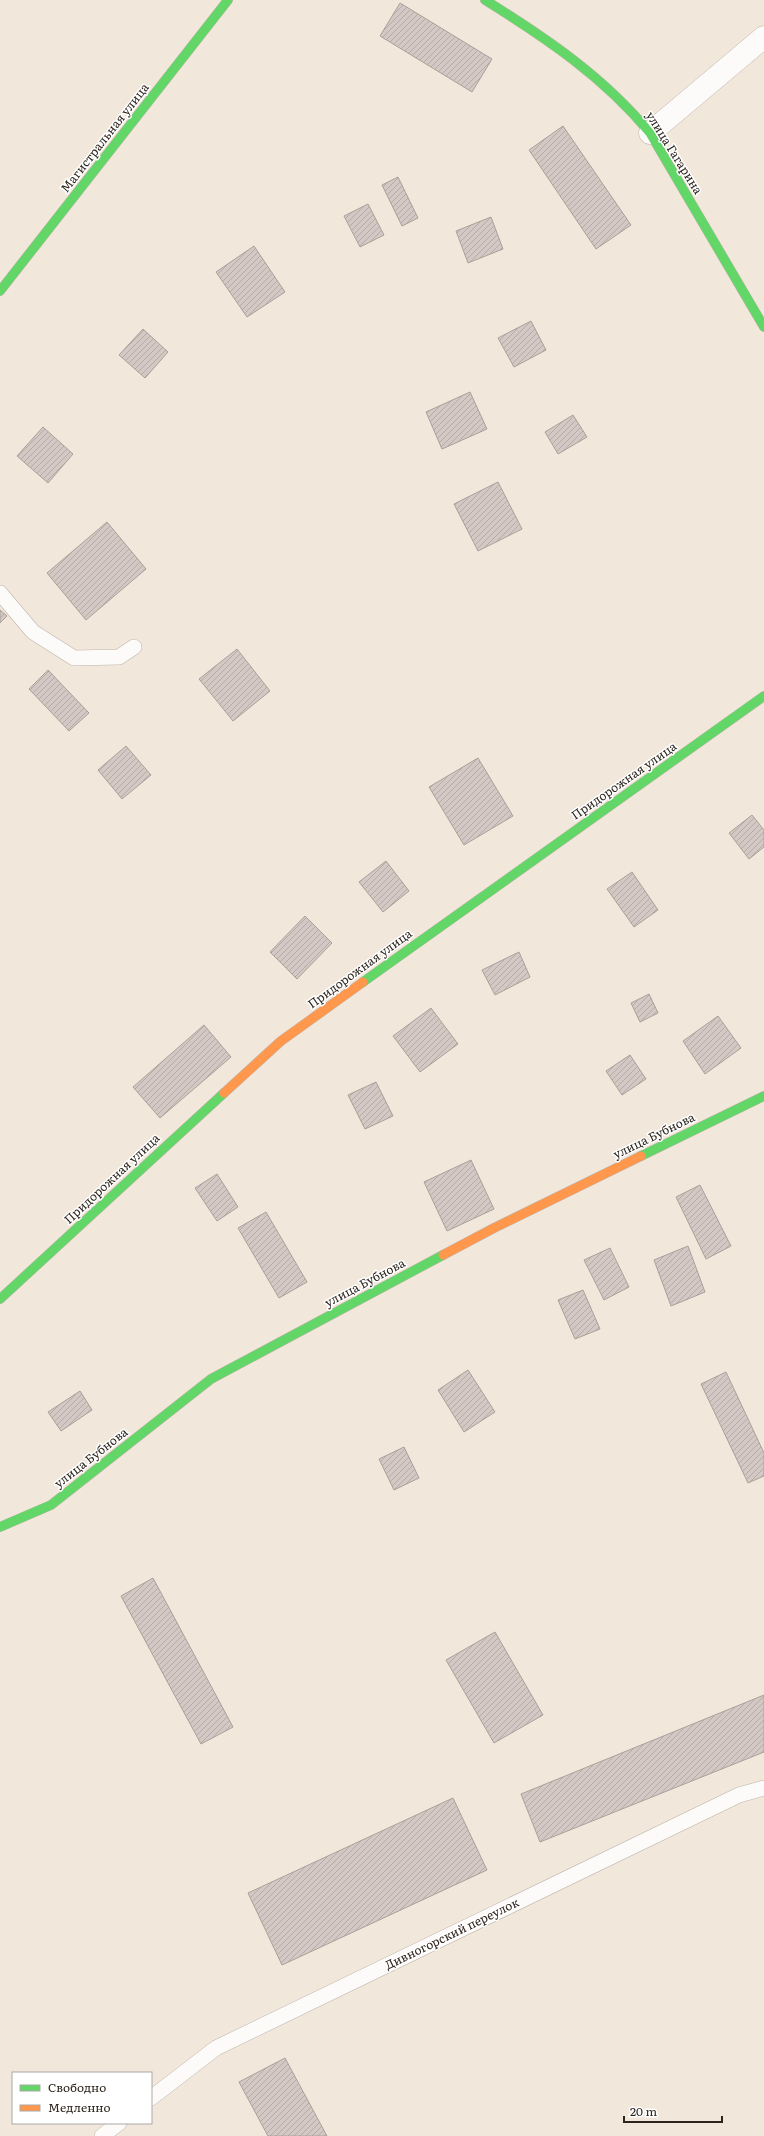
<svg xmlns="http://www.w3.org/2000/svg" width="764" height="2136" font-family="Literata,serif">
  <defs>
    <pattern id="building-hatch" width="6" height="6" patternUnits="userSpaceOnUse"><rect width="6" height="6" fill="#d3c8c3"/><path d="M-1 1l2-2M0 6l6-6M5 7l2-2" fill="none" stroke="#b5aca7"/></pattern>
  </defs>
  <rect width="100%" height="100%" fill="#f2e7db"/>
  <path fill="url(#building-hatch)" stroke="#aaa09a" d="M400,3L492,59L472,92L380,36Z
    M563,126L631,225L596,249L529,150Z
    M398,177L418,218L402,226L382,185Z
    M368,204L384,235L360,247L344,216Z
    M491,217L503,249L468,263L456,231Z
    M254,246L285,292L247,317L216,272Z
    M531,321L546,350L514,367L498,338Z
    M143,329L168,352L145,378L119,355Z
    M470,392L487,429L442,449L426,412Z
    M573,415L587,437L558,454L545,432Z
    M43,427L73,454L48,483L17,456Z
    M498,482L522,529L478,551L454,504Z
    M107,522L146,569L86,620L47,573Z
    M0,610L7,616L0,623Z
    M237,649L270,691L233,721L199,679Z
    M48,670L89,713L69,731L29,689Z
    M126,746L151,775L122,799L98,770Z
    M478,758L513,816L464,845L429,787Z
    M752,815L764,830V847L749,859L729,833Z
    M386,861L409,891L383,912L359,882Z
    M632,872L658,910L634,927L607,889Z
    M305,916L332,943L297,979L270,952Z
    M519,952L530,977L495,995L482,970Z
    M649,994L658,1013L640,1022L631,1003Z
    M431,1008L458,1044L420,1072L393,1036Z
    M718,1016L741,1048L705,1074L683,1041Z
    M204,1025L231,1057L160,1118L133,1087Z
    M630,1055L646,1079L622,1095L606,1071Z
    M376,1082L393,1116L365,1129L348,1095Z
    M471,1160L494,1209L447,1231L424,1182Z
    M217,1174L238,1207L217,1221L195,1188Z
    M700,1185L731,1246L706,1259L676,1197Z
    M266,1212L307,1282L279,1298L238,1228Z
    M688,1246L705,1292L671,1306L654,1260Z
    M610,1248L629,1287L604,1300L584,1260Z
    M583,1290L600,1329L575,1339L558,1300Z
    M468,1370L495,1412L464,1432L438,1390Z
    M726,1372L764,1453V1476L748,1483L701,1384Z
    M80,1391L92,1410L61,1431L48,1412Z
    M404,1447L419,1478L394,1490L379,1459Z
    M153,1578L233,1727L201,1744L121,1596Z
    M495,1632L543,1715L494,1743L446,1660Z
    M764,1695V1752L540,1842L521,1794Z
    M453,1798L487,1870L282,1965L248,1893Z
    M285,2058L327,2136H268L239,2082Z"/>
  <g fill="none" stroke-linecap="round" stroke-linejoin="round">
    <defs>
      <path id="lane" d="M0,593L33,632L74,658L119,657L134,647
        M151,2098L216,2048L739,1795L764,1788
        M102,2136L119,2123"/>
      <path id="street" d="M650,133L764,37"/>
      <path id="fast" d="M485,0C546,38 604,77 650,133L764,327
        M0,291L228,0
        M363,982L764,696
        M641,1156L764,1096
        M0,1299L224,1093
        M0,1527L51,1505L211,1379L443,1255"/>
      <path id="slow" d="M224,1093L281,1041L363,982
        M443,1255L494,1228L641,1156"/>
    </defs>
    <use href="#lane" stroke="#bdb4ab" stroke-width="16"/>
    <use href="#street" stroke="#bdb4ab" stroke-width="23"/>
    <use href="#fast" stroke="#bdb4ab" stroke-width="10"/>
    <use href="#slow" stroke="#bdb4ab" stroke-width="10"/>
    <use href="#lane" stroke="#fdfbfa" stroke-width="15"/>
    <use href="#street" stroke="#fdfbfa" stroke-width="22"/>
    <use href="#fast" stroke="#63d668" stroke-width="9"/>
    <use href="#slow" stroke="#ff974d" stroke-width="9"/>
  </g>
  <g text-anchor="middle" stroke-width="3" stroke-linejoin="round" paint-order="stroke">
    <g font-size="12" fill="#2d251d" stroke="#fff">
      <text transform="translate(105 138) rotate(-52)" y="4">Магистральная улица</text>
      <text transform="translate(674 153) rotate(58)" y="4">улица Гагарина</text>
      <text transform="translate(624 781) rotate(-35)" y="4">Придорожная улица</text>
      <text transform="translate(360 969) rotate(-36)" y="4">Придорожная улица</text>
      <text transform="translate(654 1136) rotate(-26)" y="4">улица Бубнова</text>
      <text transform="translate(112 1179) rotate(-43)" y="4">Придорожная улица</text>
      <text transform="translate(365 1283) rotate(-28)" y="4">улица Бубнова</text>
      <text transform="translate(91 1458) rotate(-38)" y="4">улица Бубнова</text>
      <text transform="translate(452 1934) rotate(-26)" y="4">Дивногорский переулок</text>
    </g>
  </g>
  <rect x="12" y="2072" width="140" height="52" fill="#ffffff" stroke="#aba8a5"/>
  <rect x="20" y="2085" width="20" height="6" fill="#63d668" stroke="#aba8a5"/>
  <text x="48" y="2092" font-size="12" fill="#2d251d">Свободно</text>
  <rect x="20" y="2105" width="20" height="6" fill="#ff974d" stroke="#aba8a5"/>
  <text x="48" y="2112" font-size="12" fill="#2d251d">Медленно</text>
  <path d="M624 2116v6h98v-6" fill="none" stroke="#2d251d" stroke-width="2"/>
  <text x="630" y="2116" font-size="12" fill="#2d251d" stroke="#ffffff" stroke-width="3" paint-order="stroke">20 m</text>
</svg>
